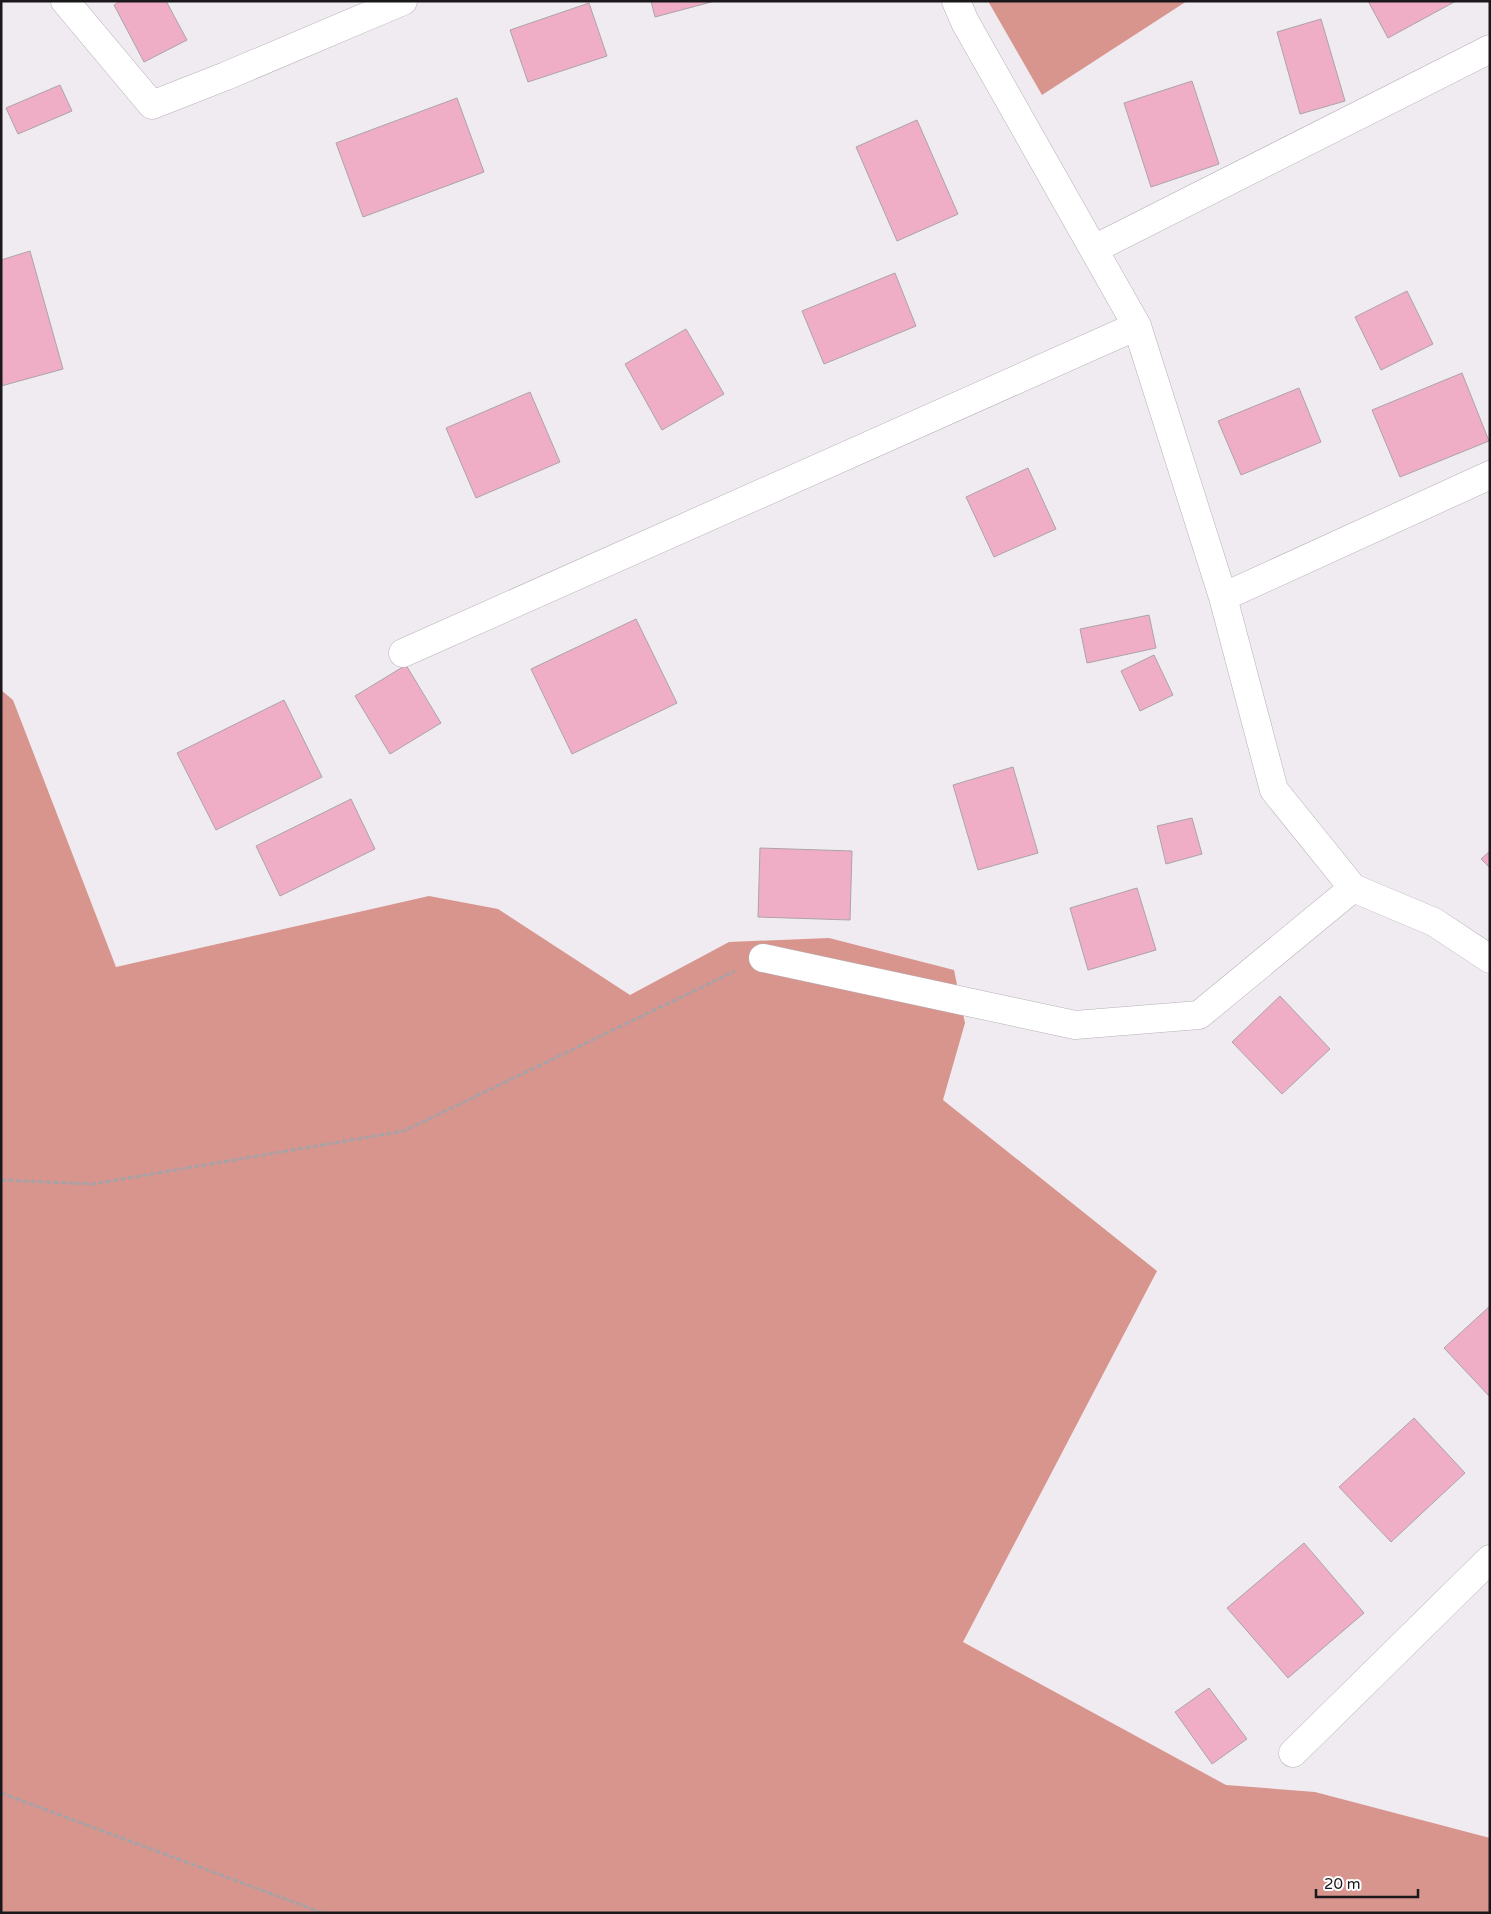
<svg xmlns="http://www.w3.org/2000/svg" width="1491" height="1914" font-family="'Varela Round',sans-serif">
  <rect width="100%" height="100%" fill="#f0ebf1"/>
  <path fill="#d7958e" d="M988,1H1187L1042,95Z
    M1,690L13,700L116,967L429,896L498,909L630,995L729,942L829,938L954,970L965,1023L943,1100L1157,1271L963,1642L1226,1785L1315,1792L1490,1838V1913H1Z"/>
  <path fill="#efaec6" stroke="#aca4a7" d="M121,1H166L187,40L144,62L114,5Z
    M651,1H715L655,17Z
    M1368,1H1456L1388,38Z
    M589,3L607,56L528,82L510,30Z
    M1321,19L1345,101L1300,114L1277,32Z
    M1192,81L1219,164L1151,187L1124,103Z
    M60,85L72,111L18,134L6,108Z
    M457,98L484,172L363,217L336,143Z
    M917,120L958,214L897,241L856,147Z
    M30,251L63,369L1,386V260Z
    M895,273L916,326L824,364L802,311Z
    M1407,291L1433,344L1381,370L1355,317Z
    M686,329L724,394L662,430L625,364Z
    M1462,373L1489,441L1400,477L1372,410Z
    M1299,388L1321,442L1241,475L1218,421Z
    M530,392L560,462L476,498L446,428Z
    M1028,468L1056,529L994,557L966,497Z
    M1149,615L1156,648L1087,663L1080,629Z
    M636,619L677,703L572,754L531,669Z
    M1154,655L1173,695L1140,711L1121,671Z
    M406,665L441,723L390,754L355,696Z
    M284,700L322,777L216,830L177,753Z
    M1013,767L1038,853L978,870L953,785Z
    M351,799L375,849L280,896L256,846Z
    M1192,818L1202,854L1166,864L1157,826Z
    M760,848L852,851L850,920L758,917Z
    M1490,851V868L1481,859Z
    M1137,888L1156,950L1088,970L1070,908Z
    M1280,996L1330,1049L1282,1094L1232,1042Z
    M1490,1306V1397L1444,1348Z
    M1414,1418L1465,1473L1391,1542L1339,1487Z
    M1304,1543L1364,1613L1288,1678L1227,1608Z
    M1209,1688L1247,1739L1212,1764L1175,1712Z"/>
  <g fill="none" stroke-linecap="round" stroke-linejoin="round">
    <defs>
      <path id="minor" d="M65,1L152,105L226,76L403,1
        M956,1L965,22L1137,326L1223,597L1274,790L1353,888L1434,922L1490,959
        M1094,249L1490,49
        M1223,597L1490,475
        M403,653L1137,326
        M763,958L1075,1025L1199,1015L1353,888
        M1293,1753L1490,1559"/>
    </defs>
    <use href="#minor" stroke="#b7b1b7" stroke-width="29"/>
    <path stroke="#a6a2a7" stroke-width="3" stroke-dasharray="5 2.5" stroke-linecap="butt" d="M1,1180L93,1184L404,1131L735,971
      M1,1793L323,1913"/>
    <use href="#minor" stroke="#fff" stroke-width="28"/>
  </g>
  <rect width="1491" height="1914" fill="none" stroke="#1a181a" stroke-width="5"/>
  <path d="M1316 1889v8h102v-8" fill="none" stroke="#1a181a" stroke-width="2.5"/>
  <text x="1324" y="1889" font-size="15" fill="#1a181a" stroke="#ffffff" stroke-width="4" paint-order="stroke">20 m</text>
</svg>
